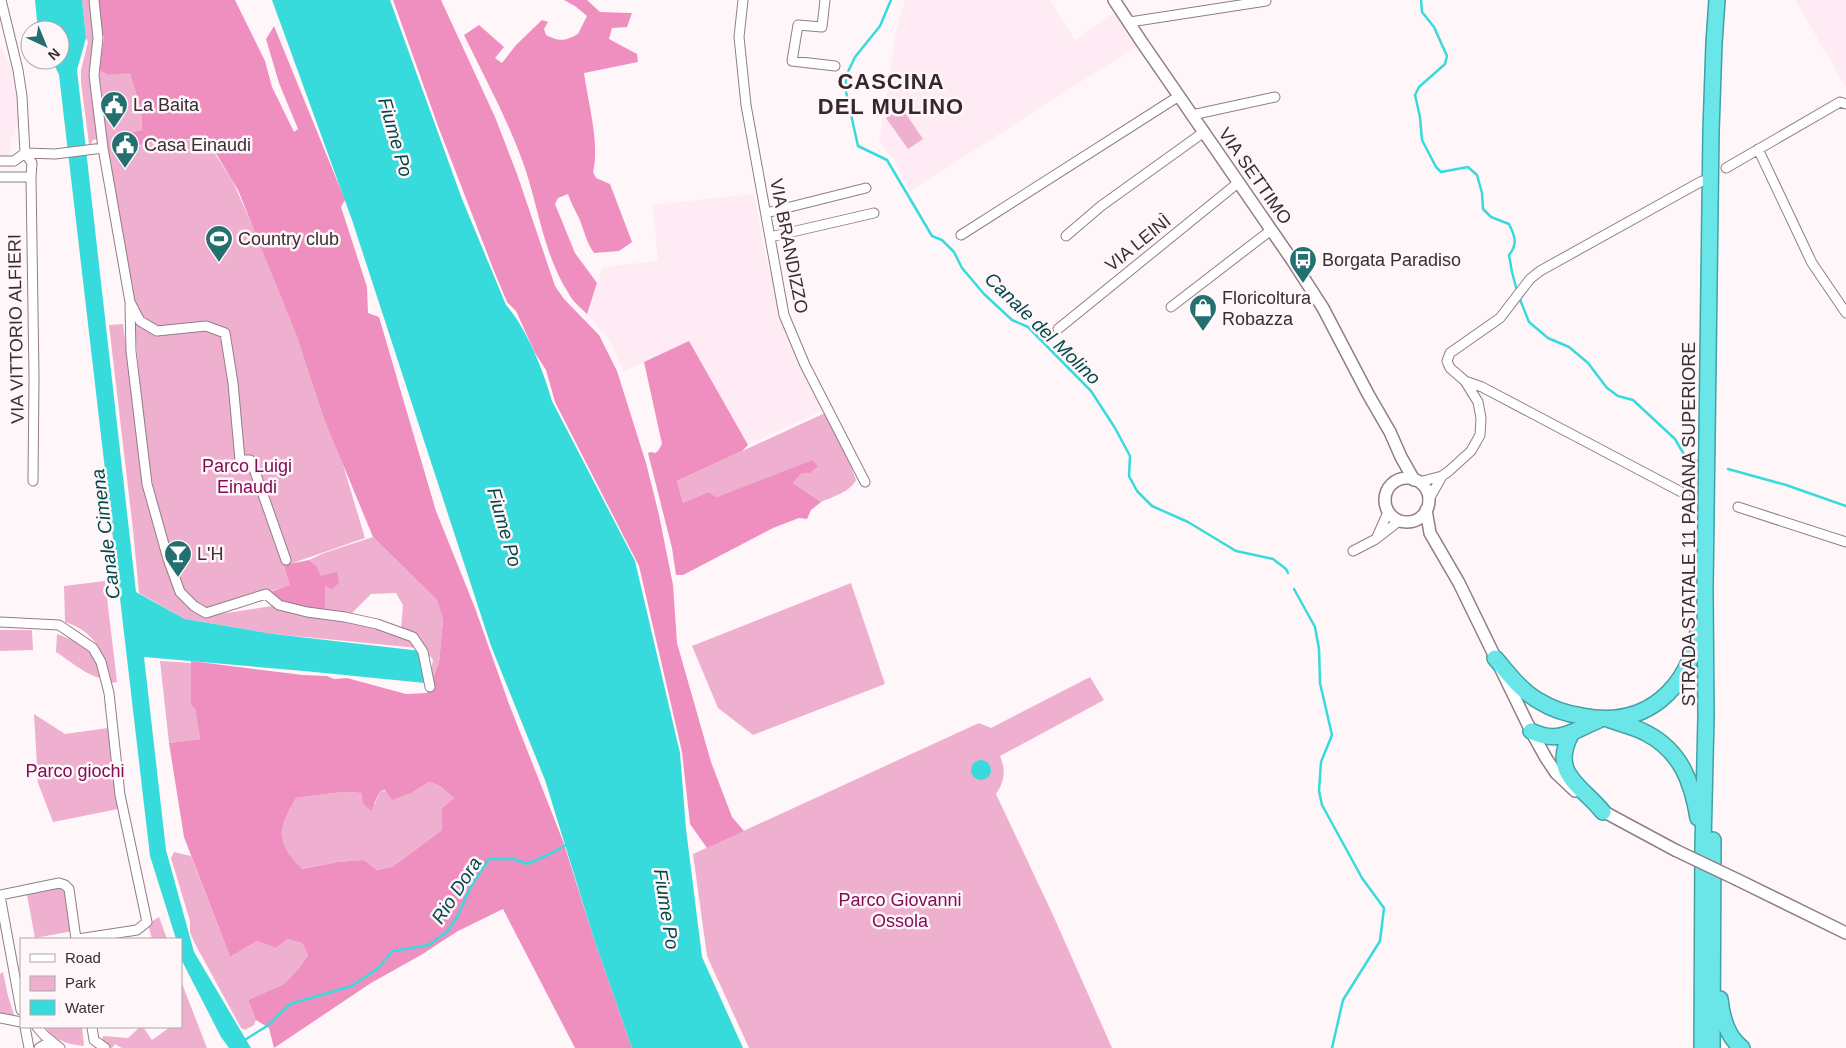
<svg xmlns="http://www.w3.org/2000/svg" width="1846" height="1048" font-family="Arial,sans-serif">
  <rect width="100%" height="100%" fill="#fff6fa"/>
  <path fill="#feebf3" d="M906,0H1050L1075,40L1114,13L1137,46L910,191L894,160L879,142L896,32L903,6Z
    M1795,0H1846V87Z
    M0,44L14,73L18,103V128H15L16,133L11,137L10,156H0Z
    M754,194L768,268L773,276L781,314L822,411L748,445L689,341L623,372L611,343L587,314L603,267L658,261L653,205Z"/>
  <path fill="#eeb0ce" d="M82,0H91L95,25L93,76L97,139L93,140L91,144H89L81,82V70L88,42L86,38Z
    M99,70L108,75L130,72L141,110L142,130L113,136L116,148L205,138L233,182L278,283L328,415L365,538L290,564L291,585L206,611L191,600L179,584L155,499L143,424L135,326L109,164Z
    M902,108L923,139L908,149L886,118Z
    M123,324L147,500L175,592L190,609L206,616L272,606L305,614L351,621L408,638L401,629L403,605L396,593L371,594L349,616L325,612C325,593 326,574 309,560L324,553L373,537L437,600L443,620L439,662L433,677L431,671L433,660L430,656L422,658L418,648L274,634L185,619L139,593L133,530L109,325Z
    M825,413C835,435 848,456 856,480C850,492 832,497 821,502L793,483L801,474L810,473L818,467L717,497L708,492L683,503L677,481Z
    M105,581L117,682L111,683C104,653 96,632 65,622L64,586Z
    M851,583L885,684L753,735L718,708L692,646Z
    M0,630H32L33,650L0,651Z
    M57,634C83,644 94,649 101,678C89,677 67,659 56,652Z
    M160,661L191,663V705L195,707L200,739L169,743Z
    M1090,677L1104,700L1000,756C1006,771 1005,780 996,794L1053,915L1112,1048H749L707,956L693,854L979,723L991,728Z
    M34,714L65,734L108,728L118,809L53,822L38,783Z
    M429,782L440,786L454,798L442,808V830L392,867L377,870L364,860L337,862L301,869C274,841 278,830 296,798L342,792L362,793L375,804L380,791L413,792Z
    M174,852L191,856L230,957L257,941L276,948L288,939L302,943L308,955L299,968L284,984L248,1000L256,1020L254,1025L245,1030L241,1028L194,942L190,932V921L171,858Z
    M60,888L66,893L73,931L35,938L27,895Z
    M159,917L167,939H152L148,924Z
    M3,972L8,996L15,1018L0,1015V974Z
    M181,981L207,1048H122L115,1044L112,1048H109V1045L102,1041L103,1036L128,1038L140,1027H143L152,1040L170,1027H181Z
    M45,1027H82L84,1046C67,1044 56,1041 45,1027Z"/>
  <path fill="#ee8fc0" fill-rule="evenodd" d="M96,0H235L265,61L272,87L294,132L298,129L279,83L266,39L274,26L345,200L341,207L367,287L368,313L379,317L436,511L475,608L509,704L563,841L594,939L632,1048H575L503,909L458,931L421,955L371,983L274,1048L269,1028L256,1020L248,1000L284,984L299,968L308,955L302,943L288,939L276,948L257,941L230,957L184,837L169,743L200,739L195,708L191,705V661L303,675L327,676L334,679L347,678L406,694L427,693L439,662L443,620L437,600L373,537L325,421L297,336L238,190L206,137L116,148L113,136L142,130L141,110L130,73L108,75L99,70L104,37L100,30ZM429,782L440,786L454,798L442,808V830L392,867L377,870L364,860L337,862L302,869C274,841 278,830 296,798L342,792L362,793L363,803L371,811L380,791L385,790L392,800L413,792Z
    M393,0H441L495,117L517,174L555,286L564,299L599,335L617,371L646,463L659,515L673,585L677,643L711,762L732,817L744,831L707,848L690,824L682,752L639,566L555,402L546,370L535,353L516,311L507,302L494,271L438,126Z
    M564,0H587L600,12L632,13L627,27L612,28L609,39L637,54L638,62L584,73C588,103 600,143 593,172L596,178L610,184L632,242L619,251L594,253C586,242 584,229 578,216C574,208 571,203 568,194L558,198L555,204L575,253L597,283L587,314C581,308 573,302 569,294C545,257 539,212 526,171C510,124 486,80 464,35L479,25L504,47L495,58L502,63L516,45L542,20L548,22L544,29L546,35C559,42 565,41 578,34L587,16L575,6Z
    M689,341L748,445L742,451L677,481L683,503L708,492L717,497L813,460L818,467L810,473L801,474L793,483L821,502L811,510L807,519L799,518L773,528L683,575H676L672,548L648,453L651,452L655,453L658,451L662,444L644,362Z
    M309,560L317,567L321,576L337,572L339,583L332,589L325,586V612L280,604L270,592L290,585L284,565Z"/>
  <path fill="#38dbdc" d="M35,0H82L86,38L77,70L136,592L185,619L274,634L421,651L425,683L304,671L144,657L166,850L194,952L251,1048H229L221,1037L182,961L181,939H176L150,856L59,75L52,60H60V30H38Z
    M272,0H390L462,199L506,305C527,329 543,370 552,401L635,561L680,753L686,829L702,957L743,1048H632L594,939L545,780L491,646L352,220Z
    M971 770a10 10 0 1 1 20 0a10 10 0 1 1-20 0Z"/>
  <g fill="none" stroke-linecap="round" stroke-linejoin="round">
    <path stroke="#38dbdc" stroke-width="2.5" d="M891,0L880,26L855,57L846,76V92L858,146L887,160L932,236L942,240L954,252L962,268L984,294L1012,320L1028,327L1091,391L1115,428L1130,456L1129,476L1137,491L1152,506L1188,522L1236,551L1273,559L1286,569L1288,573
      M1421,0L1422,12L1434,27L1447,56L1445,64L1419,87L1415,95L1420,117L1422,140L1436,167L1441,172L1468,167L1477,175L1482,193L1483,209L1491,217L1509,224C1515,236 1518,244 1509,255L1512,272L1517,291
      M1519,297L1529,322L1548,338L1569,347L1588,363L1607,388L1618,396L1633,400L1675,439L1685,456L1701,463
      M1728,469L1786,485L1846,506
      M1294,589L1315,627L1319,649L1320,683L1332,735L1321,762L1319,791L1322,805L1362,878L1384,908L1380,941L1343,1000L1332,1048
      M243,1041L267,1026L290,1004L352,986L377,969L393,951L429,945L447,932L457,917L471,886L489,859H514L527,864L548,855L568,844"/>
    <defs>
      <path id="minor" d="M1,0L18,70L22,96L25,153L32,163L31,177L34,377L33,481
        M94,0L98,38L94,75L103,148L130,302L140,321L157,331L206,326L225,333L233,383L240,460H250L253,466L286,560
        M743,0L739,37L746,105L784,315L805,365L865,482
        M825,0L822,27L798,25L792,61L835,66
        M1130,22L1266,1
        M1192,115L1275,97
        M1758,149L1812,263L1846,313
        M0,161H14L25,153L55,154L103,148
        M1726,168L1840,102L1846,104
        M0,177H31
        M766,213L866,188
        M961,235L1179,96
        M1066,236L1101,206L1204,132
        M770,237L874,213
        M130,305L131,351L147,484L168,559L180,592L194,606L206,613L266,594L279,605L307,612L345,617L377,624L413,637L423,652L430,687
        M1171,307L1271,230
        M1058,329L1239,182
        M1465,381L1482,387L1685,494
        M1419,482L1442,476L1449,471L1471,451L1480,435L1481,418L1478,402L1465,381L1450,368L1447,361L1450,353L1500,318L1530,279L1540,271L1702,181
        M1428,501L1442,476
        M1738,507L1846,542
        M1377,537L1388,512
        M1353,551L1376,539L1399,521
        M0,622L59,625L93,648L101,662L109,693L120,795L147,922L137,930L78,939
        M0,895L59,883L65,885L69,889L76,939
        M0,896L21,1010
        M0,1018L21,1022
        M25,1027L29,1048
        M37,1027L44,1035L60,1048
        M92,1027L94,1040L105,1048
        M39,1048L44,1045L55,1044"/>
      <path id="tertiary" d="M1114,0L1141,41L1292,260L1323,308L1368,394L1390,432L1401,457L1414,480
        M1385 500a22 22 0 1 1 44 0a22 22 0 1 1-44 0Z
        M1426,510L1430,533L1459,583L1531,731L1546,758L1556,773L1575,791
        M1597,808L1675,850
        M1738,880L1846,933"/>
      <path id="trunk" d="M1495,658C1508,673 1521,691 1539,701C1552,709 1567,714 1582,716C1646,729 1689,689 1699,627
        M1610,720C1622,724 1635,727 1646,733C1681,751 1692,782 1698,818
        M1531,731C1559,745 1574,730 1599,720
        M1571,734C1550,774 1581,785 1603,812
        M1720,999C1722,1018 1727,1037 1742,1048
        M1702,1048L1703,845L1706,717L1705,590L1711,131L1714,43L1717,0
        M1712,1048L1713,840"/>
    </defs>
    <use href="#minor" stroke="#927d87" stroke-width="11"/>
    <use href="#tertiary" stroke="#927d87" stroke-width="14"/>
    <use href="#trunk" stroke="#40a2a5" stroke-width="18"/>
    <use href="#minor" stroke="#fff" stroke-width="9"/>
    <use href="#tertiary" stroke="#fff" stroke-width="11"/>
    <use href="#trunk" stroke="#6ae6e8" stroke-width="15"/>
    <defs>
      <path id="tertiary-bridge" d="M1675,850L1738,880"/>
    </defs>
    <use href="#tertiary-bridge" stroke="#927d87" stroke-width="14" stroke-linecap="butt"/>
    <use href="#tertiary-bridge" stroke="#fff" stroke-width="11"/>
  </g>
  <defs>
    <symbol id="civic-pin" viewBox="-11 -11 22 30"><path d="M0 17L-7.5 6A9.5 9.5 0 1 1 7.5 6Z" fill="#247070" stroke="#fff6fa"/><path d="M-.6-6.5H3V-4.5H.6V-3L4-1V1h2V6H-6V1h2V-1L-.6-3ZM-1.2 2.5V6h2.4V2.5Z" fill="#fff"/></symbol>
    <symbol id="stadium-pin" viewBox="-11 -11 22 30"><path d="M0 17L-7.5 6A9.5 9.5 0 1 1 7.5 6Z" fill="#247070" stroke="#fff6fa"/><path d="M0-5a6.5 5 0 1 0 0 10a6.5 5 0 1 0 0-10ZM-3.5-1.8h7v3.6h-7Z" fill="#fff"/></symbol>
    <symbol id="bus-pin" viewBox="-11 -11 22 30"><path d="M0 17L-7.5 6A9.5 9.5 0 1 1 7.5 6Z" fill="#247070" stroke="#fff6fa"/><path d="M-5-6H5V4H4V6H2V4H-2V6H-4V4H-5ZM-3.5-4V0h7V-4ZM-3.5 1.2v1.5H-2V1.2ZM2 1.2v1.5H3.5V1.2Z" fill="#fff"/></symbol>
    <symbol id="shop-pin" viewBox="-11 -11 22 30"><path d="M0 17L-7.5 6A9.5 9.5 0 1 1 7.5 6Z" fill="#247070" stroke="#fff6fa"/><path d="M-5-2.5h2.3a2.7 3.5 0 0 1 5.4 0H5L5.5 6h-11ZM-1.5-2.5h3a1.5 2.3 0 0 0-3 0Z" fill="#fff"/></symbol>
    <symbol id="bar-pin" viewBox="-11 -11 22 30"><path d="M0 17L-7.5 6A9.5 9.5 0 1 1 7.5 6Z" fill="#247070" stroke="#fff6fa"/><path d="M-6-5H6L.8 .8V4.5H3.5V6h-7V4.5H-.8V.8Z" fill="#fff"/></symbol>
  </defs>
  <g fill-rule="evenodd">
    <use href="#civic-pin" x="98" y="89" width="32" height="43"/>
    <use href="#civic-pin" x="109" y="129" width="32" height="43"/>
    <use href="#stadium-pin" x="203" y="223" width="32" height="43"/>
    <use href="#bus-pin" x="1287" y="244" width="32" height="43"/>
    <use href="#shop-pin" x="1187" y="292" width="32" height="43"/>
    <use href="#bar-pin" x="162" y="538" width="32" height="43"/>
  </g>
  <g text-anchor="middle" stroke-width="5" stroke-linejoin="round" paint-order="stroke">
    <g font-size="18" fill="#382f33" stroke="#fff6fa" text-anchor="start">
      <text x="133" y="111">La Baita</text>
      <text x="144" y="151">Casa Einaudi</text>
      <text x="238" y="245">Country club</text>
      <text x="1322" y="266">Borgata Paradiso</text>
      <text x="1222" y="304">Floricoltura<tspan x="1222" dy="21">Robazza</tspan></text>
      <text x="197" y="560">L'H</text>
    </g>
    <g font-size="18" fill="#382f33" stroke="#fff6fa">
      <text transform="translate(1255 176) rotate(55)" y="6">VIA SETTIMO</text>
      <text transform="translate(1138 243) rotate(-39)" y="6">VIA LEINÌ</text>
      <text transform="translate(789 246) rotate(79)" y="6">VIA BRANDIZZO</text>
      <text transform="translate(16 329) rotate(-91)" y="6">VIA VITTORIO ALFIERI</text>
      <text transform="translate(1689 524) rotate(-90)" y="6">STRADA STATALE 11 PADANA SUPERIORE</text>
    </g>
    <g font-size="18" fill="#800f56" stroke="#fff6fa">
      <text x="247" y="472">Parco Luigi<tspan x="247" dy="21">Einaudi</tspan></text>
      <text x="75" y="777">Parco giochi</text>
      <text x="900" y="906">Parco Giovanni<tspan x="900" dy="21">Ossola</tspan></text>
    </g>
    <g font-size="19" font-style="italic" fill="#004949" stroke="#fff6fa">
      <text transform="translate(396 137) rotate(74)" y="7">Fiume Po</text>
      <text transform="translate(1043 328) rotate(44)" y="7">Canale del Molino</text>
      <text transform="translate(505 527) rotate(74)" y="7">Fiume Po</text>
      <text transform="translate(105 534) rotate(-97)" y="7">Canale Cimena</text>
      <text transform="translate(456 890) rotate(-57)" y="7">Rio Dora</text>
      <text transform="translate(667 909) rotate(81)" y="7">Fiume Po</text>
    </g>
    <g font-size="22" font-weight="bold" letter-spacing="1" fill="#36262e" stroke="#fff6fa">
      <text x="891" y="89">CASCINA<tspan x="891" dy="25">DEL MULINO</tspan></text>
    </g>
  </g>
  <rect x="20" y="938" width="162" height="90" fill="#fff6fa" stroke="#afa6aa"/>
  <rect x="30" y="954" width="25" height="8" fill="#ffffff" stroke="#afa6aa"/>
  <text x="65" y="963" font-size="15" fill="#382f33">Road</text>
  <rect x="30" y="976" width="25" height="15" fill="#eeb0ce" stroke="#afa6aa"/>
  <text x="65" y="988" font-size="15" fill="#382f33">Park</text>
  <rect x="30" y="1000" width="25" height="15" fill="#38dbdc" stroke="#afa6aa"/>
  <text x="65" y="1013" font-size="15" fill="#382f33">Water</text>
  <g transform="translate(45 45) rotate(136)"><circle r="24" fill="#fff6fa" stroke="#afa6aa"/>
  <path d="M0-4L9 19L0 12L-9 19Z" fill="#247070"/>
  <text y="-8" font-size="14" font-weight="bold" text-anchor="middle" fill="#382f33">N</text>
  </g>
</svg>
